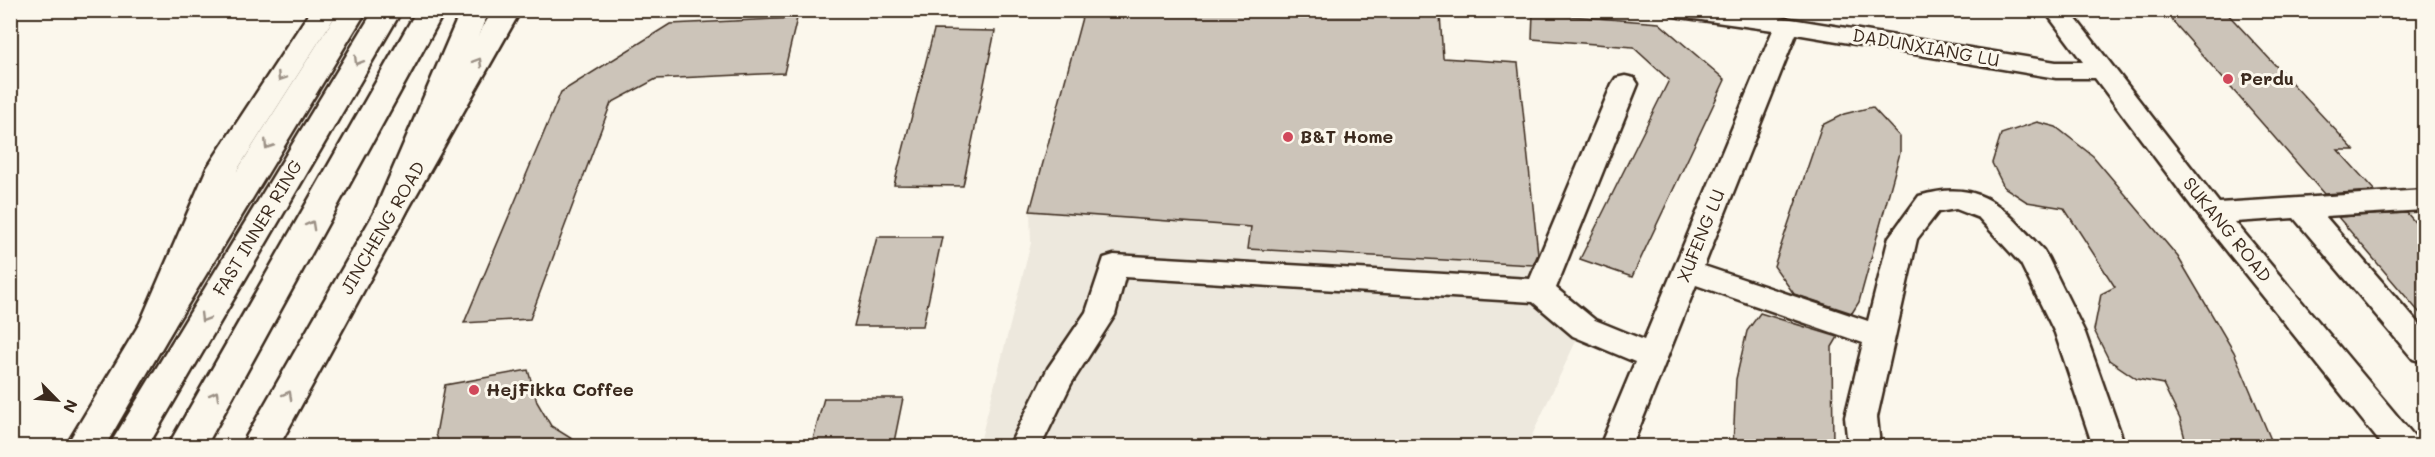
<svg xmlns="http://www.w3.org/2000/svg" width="2435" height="457" font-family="Mali,sans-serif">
  <rect width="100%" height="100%" fill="#fbf7ec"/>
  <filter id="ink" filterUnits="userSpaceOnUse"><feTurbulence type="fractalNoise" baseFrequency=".0167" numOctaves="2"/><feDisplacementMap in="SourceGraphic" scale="12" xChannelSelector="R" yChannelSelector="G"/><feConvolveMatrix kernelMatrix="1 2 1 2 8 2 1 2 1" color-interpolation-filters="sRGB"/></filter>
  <g filter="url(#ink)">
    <path fill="#ede8dd" d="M1341,10L1440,15L1443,58L1518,63L1539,265L1576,341L1527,446H979L1031,243L1030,211L1084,11Z"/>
    <path fill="#ccc4b9" stroke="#3b2a1e" stroke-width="1.5" d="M1084,10H1341L1440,15L1443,58L1518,63L1538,254L1533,265L1248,249L1251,227L1030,211Z
      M2163,10H2224L2354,150H2338L2375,191L2324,194Z
      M1533,13L1659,23L1725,80L1632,277L1580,259L1669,80L1633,47L1532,39Z
      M797,18L784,73L656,79L611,103L530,319L464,323L561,92L670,24Z
      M934,30L995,31L963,186L894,185Z
      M1872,107L1900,137V153L1859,302L1852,313L1794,294L1774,266L1822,125L1844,114Z
      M2037,122L2056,127L2093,156L2178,257L2234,352L2274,447H2187L2180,419L2163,384L2137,379L2109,360L2094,330L2101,294L2115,287L2064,208L2027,202L2004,187L1992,163L2001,134Z
      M2407,213L2424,233V318L2338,217Z
      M877,237H942L923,326H854Z
      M1760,313L1838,337L1832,347L1833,447H1733L1736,379L1747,331Z
      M528,370L537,402L551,426L585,447H440L436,434L445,385Z
      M824,398H903L893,447H811Z"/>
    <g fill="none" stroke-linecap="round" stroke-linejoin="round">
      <defs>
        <path id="minor" d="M1668,10H1736L2056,62H2083L2044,10H2069L2219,203L2424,190V210L2325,216L2424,330V362L2413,359L2294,218L2235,222L2414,436L2418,446H2383L2202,220L2095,78H2056L1796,34L1704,266L1868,321L1889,237L1919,196C1983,177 2004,209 2043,250L2048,258L2085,333L2125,446H2093L2055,333L2021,264L1979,218L1956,209L1938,212L1917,239L1877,417L1880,446H1848L1845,417L1863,343L1696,285L1632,446H1600L1635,362L1573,336L1533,302L1125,277L1115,315L1071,384L1041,446H1009L1048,368L1086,312L1104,258L1114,255L1530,279L1612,84L1616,78L1625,76L1634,78L1638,84L1556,288L1595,320L1644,340L1773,30L1680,17L1672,15Z"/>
        <path id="major" d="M311,10H339L238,169L174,327L105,446H66L140,323L207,168Z
          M493,10H521L406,213L279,446H241L374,213Z"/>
        <path id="highway" d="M339,10H367L168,337L156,341L144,337L138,327L144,317Z
          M374,10H402L148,446H109Z
          M417,10H445L206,446H168Z
          M461,10H489L406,213L402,221L390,225L378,221L374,213Z"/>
      </defs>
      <use href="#minor" stroke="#3b2a1e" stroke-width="5"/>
      <use href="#major" stroke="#3b2a1e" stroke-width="5"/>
      <use href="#highway" stroke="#3b2a1e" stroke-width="5"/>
      <use href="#minor" fill="#fbf7ec" fill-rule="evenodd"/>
      <use href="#major" fill="#fbf7ec" fill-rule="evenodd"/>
      <use href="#highway" fill="#fbf7ec" fill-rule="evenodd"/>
    </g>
    <defs><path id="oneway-chevron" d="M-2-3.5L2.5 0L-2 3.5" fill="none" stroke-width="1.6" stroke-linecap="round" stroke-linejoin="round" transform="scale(1.5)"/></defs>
    <g stroke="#9b9085">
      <use href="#oneway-chevron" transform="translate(358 61) rotate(121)"/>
      <use href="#oneway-chevron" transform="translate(478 62) rotate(-60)"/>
      <use href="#oneway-chevron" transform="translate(281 77) rotate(123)"/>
      <use href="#oneway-chevron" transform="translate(268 145) rotate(123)"/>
      <use href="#oneway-chevron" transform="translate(311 225) rotate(-61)"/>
      <use href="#oneway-chevron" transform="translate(204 318) rotate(121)"/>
      <use href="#oneway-chevron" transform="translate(215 395) rotate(-61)"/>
      <use href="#oneway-chevron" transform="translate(288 395) rotate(-61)"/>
    </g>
  </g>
  <g fill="#d1495b" stroke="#fbf7ec" stroke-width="2">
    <circle cx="2228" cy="79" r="6"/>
    <circle cx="1288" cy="137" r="6"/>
    <circle cx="474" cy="390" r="6"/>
  </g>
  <g text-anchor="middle" stroke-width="6" stroke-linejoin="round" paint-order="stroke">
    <g font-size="18" fill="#3b2a1e" stroke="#fbf7ec">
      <text transform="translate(1926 48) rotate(10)" y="6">DADUNXIANG LU</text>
      <text transform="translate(258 228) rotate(-59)" y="6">FAST INNER RING</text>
      <text transform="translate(383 228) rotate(-60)" y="6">JINCHENG ROAD</text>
      <text transform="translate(2227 230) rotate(51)" y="6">SUKANG ROAD</text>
      <text transform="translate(1701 236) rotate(-68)" y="6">XUFENG LU</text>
    </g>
    <g font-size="18" font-weight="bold" fill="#3b2a1e" stroke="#fbf7ec" text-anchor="start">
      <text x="2240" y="85">Perdu</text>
      <text x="1300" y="143">B&amp;T Home</text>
      <text x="486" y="396">HejFikka Coffee</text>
    </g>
  </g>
  <rect width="2435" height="457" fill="none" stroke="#fbf7ec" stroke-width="36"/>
  <rect x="18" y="18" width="2399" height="421" fill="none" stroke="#3b2a1e" stroke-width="2" filter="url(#ink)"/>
  <g transform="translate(57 400) rotate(115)" stroke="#fbf7ec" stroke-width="4.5" paint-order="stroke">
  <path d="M0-4.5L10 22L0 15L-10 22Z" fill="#3b2a1e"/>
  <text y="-9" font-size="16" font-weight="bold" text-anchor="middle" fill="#3b2a1e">N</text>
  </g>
</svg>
